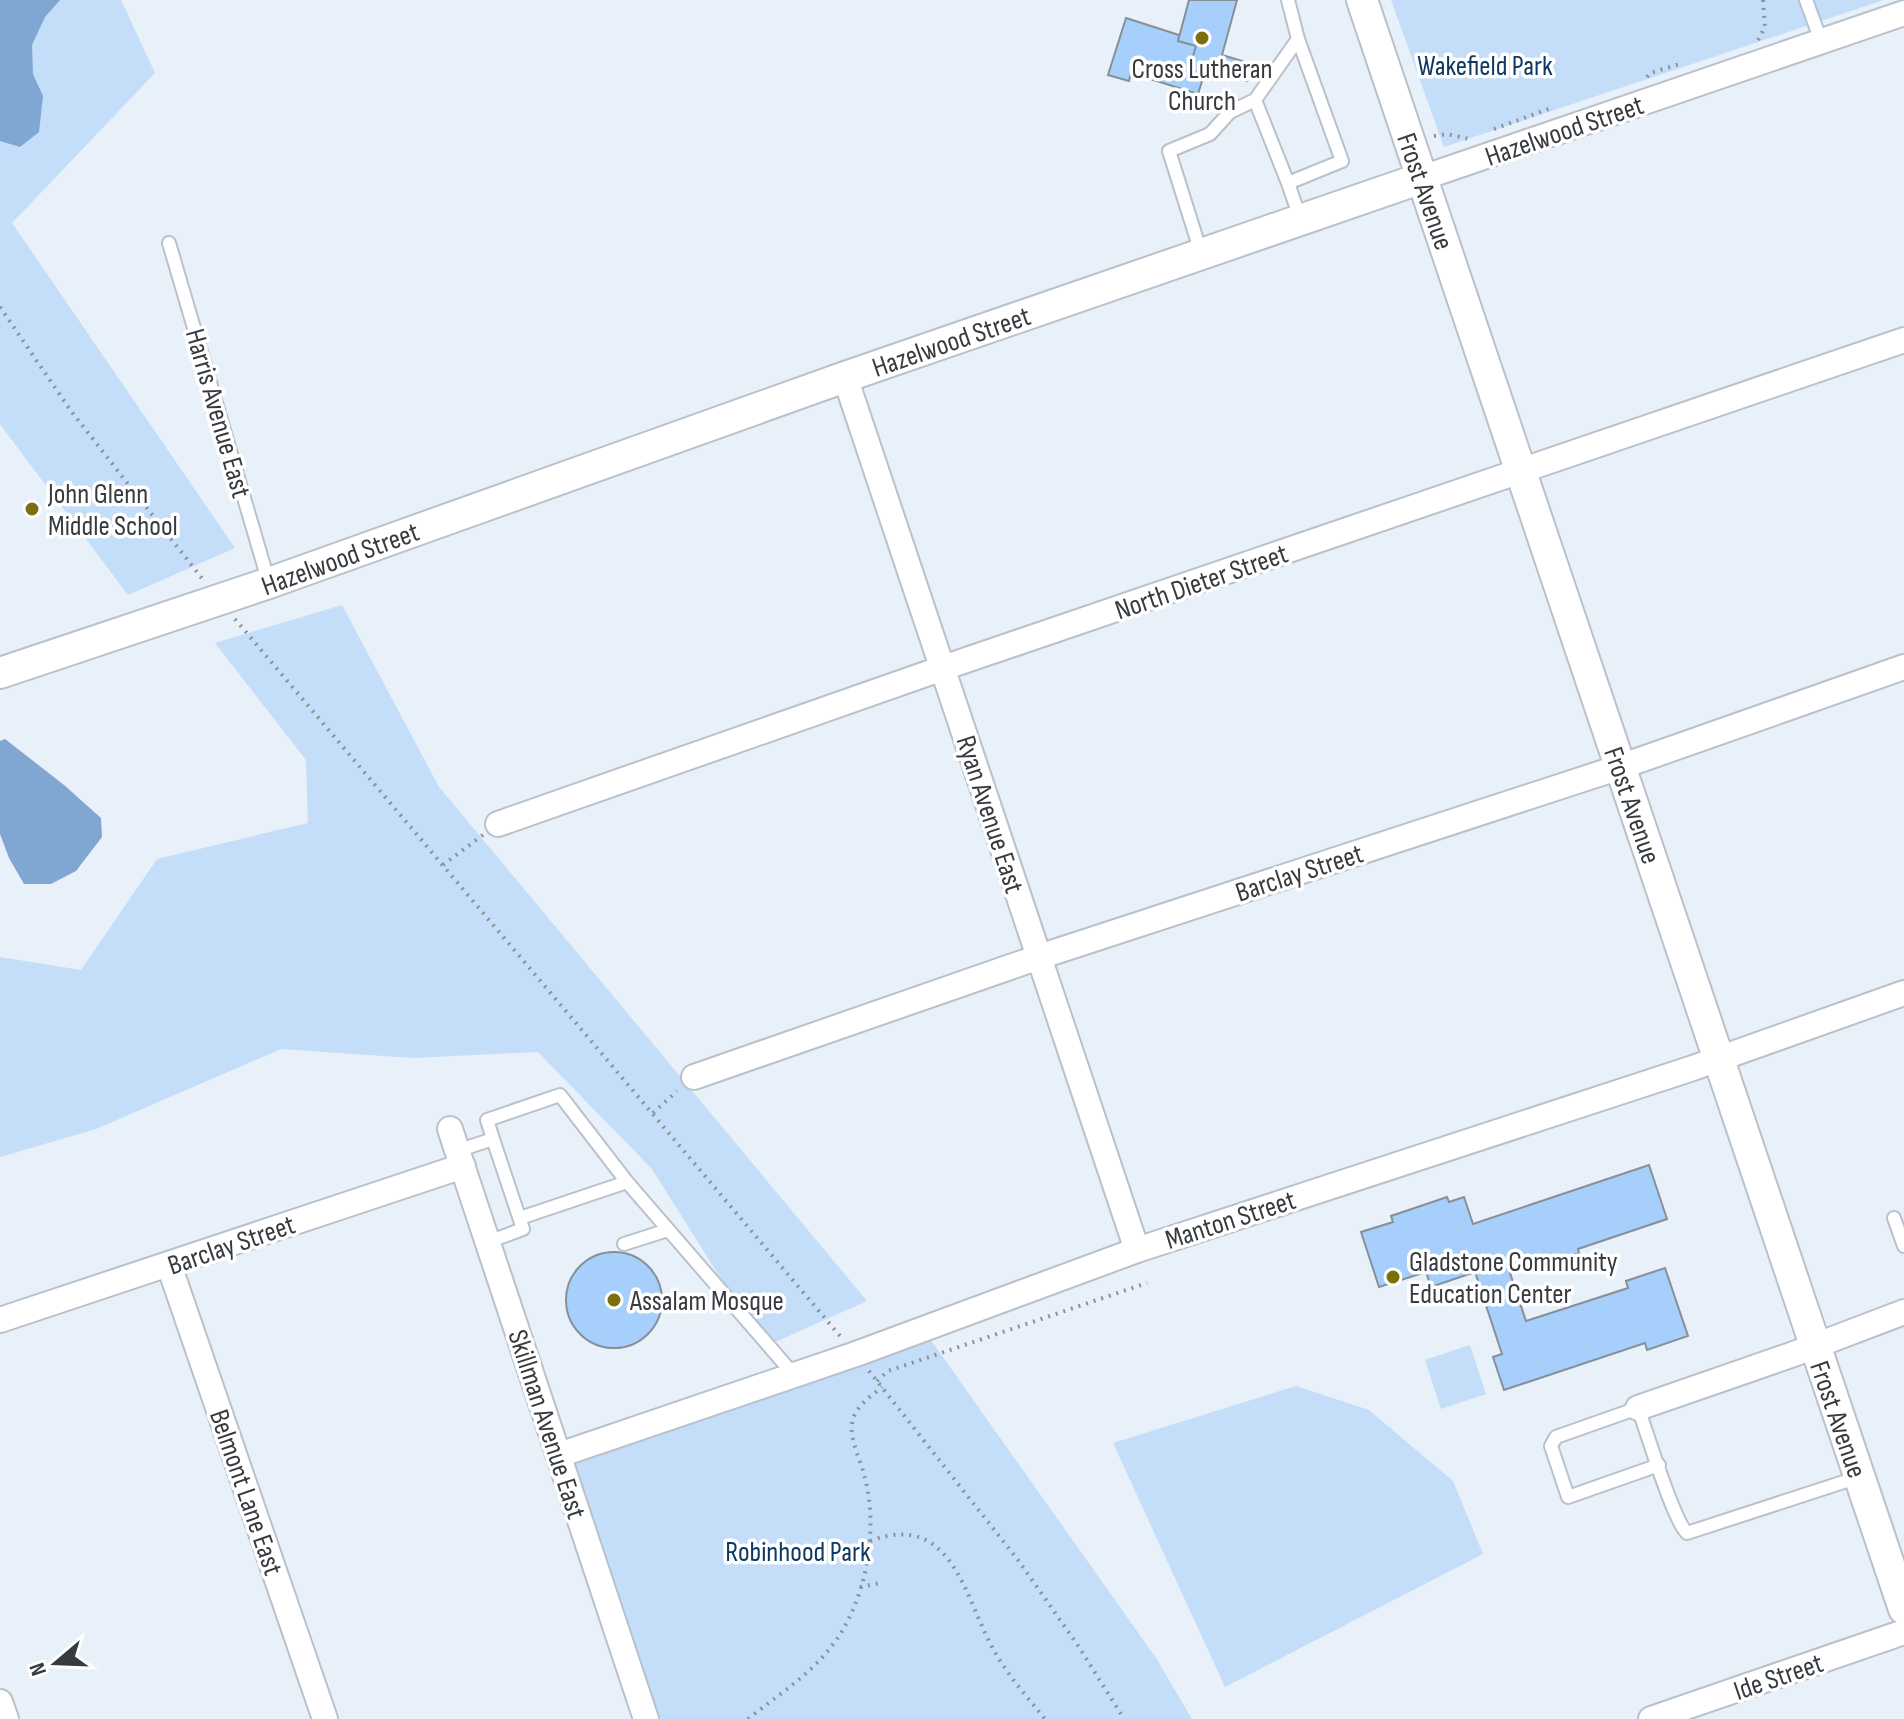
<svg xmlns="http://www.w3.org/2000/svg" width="1904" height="1719" font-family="'Sofia Sans Condensed',sans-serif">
  <rect width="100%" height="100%" fill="#e8f0f9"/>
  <path fill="#c4ddf8" d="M0,0H121L155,73L12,223L235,548L128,595L0,424Z
    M1391,0H1884L1444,147Z
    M342,605L439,787L867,1301L764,1347L652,1169L538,1052L413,1058L281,1049L96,1129L0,1157V957L81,970L157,859L308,823L306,760L215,643Z
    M923,1329L1156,1658L1192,1719H648L559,1455Z
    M1470,1345L1486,1394L1441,1409L1425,1360Z
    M1296,1386L1369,1410L1453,1481L1483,1554L1225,1687L1113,1443Z"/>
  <path fill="#7fa7d2" d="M0,0H60L45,17L32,45L33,74L43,96L39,132L20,147L0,141Z
    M5,739L64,785L101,818L102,837L76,871L51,884H24L9,858L0,834V741Z"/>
  <path fill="#a6cffc" stroke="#878f97" stroke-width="2" d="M1189,0H1237L1222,55L1252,64L1247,81L1220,73L1218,79L1189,70L1196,46L1178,41Z
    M1126,18L1179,35L1178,41L1196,46L1189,70L1204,75L1198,94L1131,73L1129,81L1108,75Z
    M1649,1165L1667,1219L1578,1249L1579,1253L1547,1264L1545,1258L1509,1270L1526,1321L1628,1288L1626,1281L1665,1268L1688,1336L1647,1350L1645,1343L1504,1390L1493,1357L1502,1354L1475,1272L1431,1287L1426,1272L1379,1287L1361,1232L1393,1222L1391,1216L1447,1197L1449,1202L1464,1197L1473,1224Z
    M566 1300a48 48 0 1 1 96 0a48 48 0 1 1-96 0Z"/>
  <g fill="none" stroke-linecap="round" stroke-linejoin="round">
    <defs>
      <path id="service" d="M1806,0L1821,41
        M1298,39L1342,161L1288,183L1300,218
        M1255,100L1288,183
        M169,243L269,583
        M1205,253L1197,240L1169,151L1210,134L1230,112L1255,100L1298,39L1288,0
        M493,1139L487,1120L560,1095L627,1182L520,1218
        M457,1151L493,1139L523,1229L488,1242
        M627,1182L794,1375
        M1894,1218L1904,1246
        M624,1244L668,1230
        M1659,1465L1568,1497L1551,1446L1556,1437L1638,1408C1647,1432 1673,1520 1687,1533L1859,1477"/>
      <path id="minor" d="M1422,178L1904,13
        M845,377L1137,1250
        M498,824L943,668L1904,340
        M694,1077L1039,957L1620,767L1904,667
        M450,1129L646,1719
        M169,1265L325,1719
        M0,1320L463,1166
        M1638,1408L1791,1355L1904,1312
        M559,1455L856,1354L1137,1250L1693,1068L1904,993
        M0,1702L6,1719
        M1651,1719L1904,1632"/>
      <path id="tertiary" d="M1362,0L1904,1609
        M0,673L269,583L845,377L1422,178"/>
    </defs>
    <use href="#service" stroke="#bac1ca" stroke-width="16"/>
    <use href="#minor" stroke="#bac1ca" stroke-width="28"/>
    <use href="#tertiary" stroke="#bac1ca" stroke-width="34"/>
    <path stroke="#8c9198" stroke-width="4" stroke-dasharray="2 6" stroke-linecap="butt" d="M1758,40L1765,27L1763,0
      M1647,77L1650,73L1683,63
      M1494,129L1554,107
      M1434,136L1447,134L1469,139
      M0,307L71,411L204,581
      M235,619L840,1336
      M443,865L483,835
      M653,1113L677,1091
      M869,1371L1018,1560L1079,1647L1124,1719
      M877,1381L888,1371L1147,1283
      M870,1541C955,1509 965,1603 996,1654C1010,1678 1028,1698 1045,1719
      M860,1587L880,1583
      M748,1719C784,1690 822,1668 845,1626C869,1582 877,1526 865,1478C861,1461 850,1441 852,1424C853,1408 871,1396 882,1387"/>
    <use href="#service" stroke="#fff" stroke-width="12"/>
    <use href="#minor" stroke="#fff" stroke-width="24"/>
    <use href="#tertiary" stroke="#fff" stroke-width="30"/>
  </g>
  <g fill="#7b6f0c" stroke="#fff" stroke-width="3">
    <circle cx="1202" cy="38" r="8"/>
    <circle cx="32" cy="509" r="8"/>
    <circle cx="1393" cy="1277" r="8"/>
    <circle cx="614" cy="1300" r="8"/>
  </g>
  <g text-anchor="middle" stroke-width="7" stroke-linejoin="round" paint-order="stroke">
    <g font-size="28" fill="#0d3862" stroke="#fff">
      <text x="1485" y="75">Wakefield Park</text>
      <text x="798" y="1561">Robinhood Park</text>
    </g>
    <g font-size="28" fill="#373a3e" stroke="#fff" text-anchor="start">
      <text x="1202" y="78" text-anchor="middle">Cross Lutheran<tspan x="1202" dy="32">Church</tspan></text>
      <text x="48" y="503">John Glenn<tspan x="48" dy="32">Middle School</tspan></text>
      <text x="1409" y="1271">Gladstone Community<tspan x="1409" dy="32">Education Center</tspan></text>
      <text x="630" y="1310">Assalam Mosque</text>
    </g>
    <g font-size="28" fill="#373a3e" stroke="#fff">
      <text transform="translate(1564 130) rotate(-19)" y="10">Hazelwood Street</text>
      <text transform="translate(1426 191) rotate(71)" y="10">Frost Avenue</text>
      <text transform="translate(951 341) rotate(-19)" y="10">Hazelwood Street</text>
      <text transform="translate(219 413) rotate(74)" y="10">Harris Avenue East</text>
      <text transform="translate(340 558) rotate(-20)" y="10">Hazelwood Street</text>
      <text transform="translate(1201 581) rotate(-19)" y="10">North Dieter Street</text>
      <text transform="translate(1633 805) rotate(71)" y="10">Frost Avenue</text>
      <text transform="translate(991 814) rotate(72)" y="10">Ryan Avenue East</text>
      <text transform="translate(1299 872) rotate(-18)" y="10">Barclay Street</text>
      <text transform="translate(1230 1219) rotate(-18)" y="10">Manton Street</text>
      <text transform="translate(231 1244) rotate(-19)" y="10">Barclay Street</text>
      <text transform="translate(1839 1419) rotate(71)" y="10">Frost Avenue</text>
      <text transform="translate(548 1424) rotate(72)" y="10">Skillman Avenue East</text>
      <text transform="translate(247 1492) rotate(71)" y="10">Belmont Lane East</text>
      <text transform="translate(1778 1676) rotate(-19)" y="10">Ide Street</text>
    </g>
  </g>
  <g transform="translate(56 1663) rotate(251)" stroke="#ffffff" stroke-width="6" paint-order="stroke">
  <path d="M0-6L14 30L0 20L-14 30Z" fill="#373a3e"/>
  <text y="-12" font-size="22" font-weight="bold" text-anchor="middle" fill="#373a3e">N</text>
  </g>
</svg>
